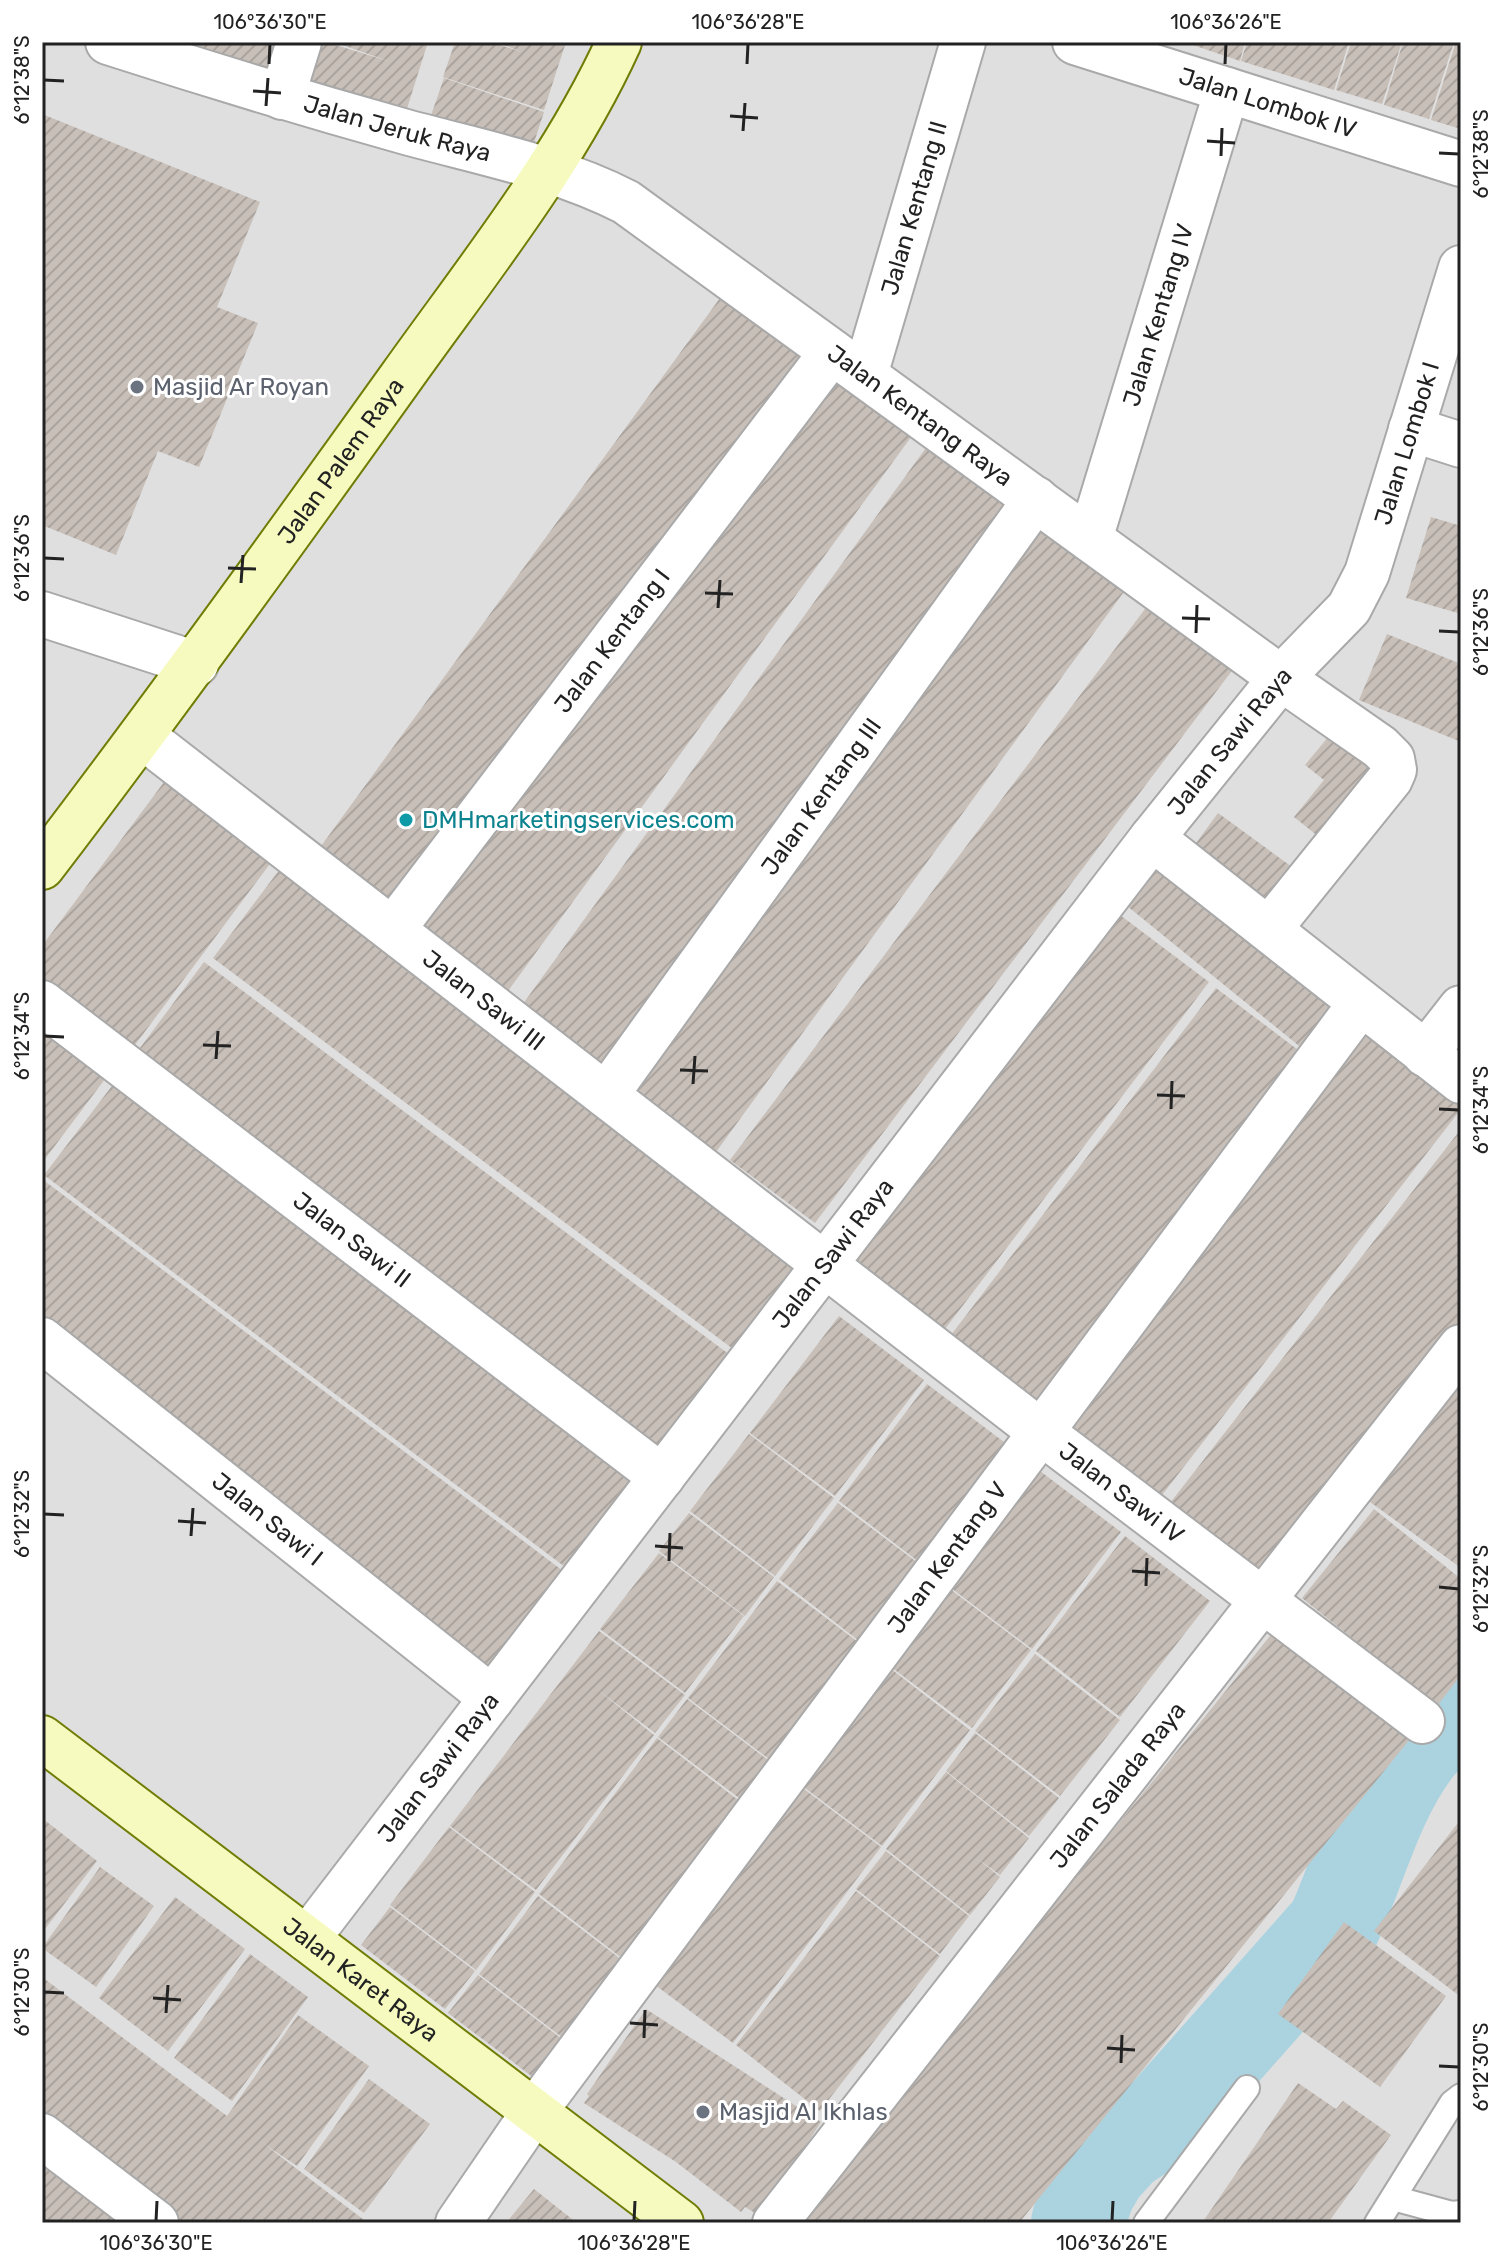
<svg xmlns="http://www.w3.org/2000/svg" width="1503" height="2265" font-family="Rubik,sans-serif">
  <defs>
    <pattern id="building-hatch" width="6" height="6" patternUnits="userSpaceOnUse" patternTransform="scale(2)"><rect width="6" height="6" fill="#c7bfb8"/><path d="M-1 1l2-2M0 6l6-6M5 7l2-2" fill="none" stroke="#aba49e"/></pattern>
  </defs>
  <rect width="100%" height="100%" fill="#f2efe9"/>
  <path fill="#e0dfdf" d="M42,42H1461V2223H42Z"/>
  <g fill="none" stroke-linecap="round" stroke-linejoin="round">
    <path stroke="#aad3df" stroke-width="94" d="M1078,2223L1088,2191L1101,2169L1122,2146L1163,2119L1333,1927C1360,1868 1375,1802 1415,1749C1427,1733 1446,1720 1461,1708"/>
  </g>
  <path fill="url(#building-hatch)" d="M174,42H283L273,74Z
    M316,42H326L391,62L334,42H428L404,118L302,85Z
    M455,42H491L522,52L497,42H566L544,110L443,77Z
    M1184,42H1245L1240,61Z
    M1247,42H1349L1334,90L1241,61Z
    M1351,42H1402L1382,104L1336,90Z
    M1403,42H1454L1429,119L1384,105Z
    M1456,42H1461V129L1431,120Z
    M444,78L544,112L529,158L428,124Z
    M42,114L260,202L217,307L258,323L199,467L158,451L116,555L42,525Z
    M720,298L806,359L397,922L311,860Z
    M828,370L914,433L505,995L419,933Z
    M928,445L1015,508L606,1070L520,1008Z
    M1431,517L1461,526V614L1406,598Z
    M1039,528L1126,589L716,1152L630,1090Z
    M1148,605L1234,668L815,1223L730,1160Z
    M1387,634L1461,664V742L1359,700Z
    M1329,736L1379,775L1324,841L1294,817L1324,780L1305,765Z
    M170,774L278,853L126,1057L42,995V946Z
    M1218,813L1299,872L1272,908L1191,850Z
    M1161,853L1349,1005L1309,1054L1121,901Z
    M286,861L814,1259L741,1355L213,958Z
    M1116,912L1209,982L945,1329L850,1258Z
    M204,962L734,1358L661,1455L131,1060Z
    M1216,988L1310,1059L1045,1405L951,1335Z
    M42,1015L114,1067L42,1163Z
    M1371,1027L1461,1096V1109L1152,1508L1055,1433Z
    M118,1078L647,1476L573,1573L44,1175Z
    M1461,1129V1328L1260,1587L1163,1512Z
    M42,1179L571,1577L497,1673L42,1331Z
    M839,1316L924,1380L835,1496L750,1433Z
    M1461,1371V1568L1366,1499Z
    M927,1384L1012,1448L923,1565L839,1501Z
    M749,1434L834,1498L775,1576L690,1511Z
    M1036,1468L1121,1532L1032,1649L947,1585Z
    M838,1503L922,1566L863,1644L779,1579Z
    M1374,1509L1461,1579V1675L1437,1706L1302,1598Z
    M689,1513L774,1577L745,1616L659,1551Z
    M1125,1536L1210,1601L1120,1717L1036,1651Z
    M659,1553L744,1616L685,1693L600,1629Z
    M777,1581L862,1645L773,1762L688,1698Z
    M946,1586L1031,1650L972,1728L887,1664Z
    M599,1631L685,1695L655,1733L598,1690L654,1735L536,1890L450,1826Z
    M1274,1631L1410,1739L1019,2223H796Z
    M1035,1654L1120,1720L1060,1796L975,1731Z
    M886,1665L970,1730L882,1846L797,1782Z
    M687,1699L772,1763L743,1801L658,1737Z
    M975,1733L1059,1798L1029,1836L946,1771Z
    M657,1738L742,1803L623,1959L539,1894Z
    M946,1772L1029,1838L1000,1875L978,1859L1000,1877L970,1915L886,1849Z
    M796,1783L881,1847L733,2043L647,1979Z
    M42,1818L97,1861L42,1933Z
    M1461,1819V1988L1457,1994L1374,1931Z
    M449,1827L535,1892L476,1970L390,1905Z
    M886,1851L969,1916L940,1954L856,1889Z
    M100,1867L154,1906L96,1987L42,1948Z
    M856,1891L940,1956L820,2111L736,2045Z
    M538,1896L622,1960L563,2038L479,1974Z
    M175,1897L245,1949L168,2051L99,1998Z
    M390,1907L475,1971L445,2009L361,1945Z
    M1344,1922L1446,1996L1380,2087L1278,2014Z
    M250,1954L308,1997L232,2101L174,2058Z
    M478,1975L562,2039L534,2078L448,2013Z
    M42,1977L227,2116L298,2015L369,2066L297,2166L264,2144L368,2223H163L42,2132Z
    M646,2009L821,2122L760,2216L745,2207L741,2212L676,2162L584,2103L589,2096L587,2094Z
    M369,2079L430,2124L364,2213L304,2169Z
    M1298,2083L1336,2109L1343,2101L1391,2135L1328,2223H1202Z
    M42,2154L134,2223H42Z
    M534,2189L577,2223H506Z"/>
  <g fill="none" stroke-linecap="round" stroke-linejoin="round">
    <defs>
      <path id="lane" d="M1393,2198L1452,2214L1461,2213
        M1146,2223L1247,2088
        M1377,2223L1452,2103L1461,2096"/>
      <g id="street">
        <path id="s1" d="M108,42C207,74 306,104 406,132C479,152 558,167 626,202L1281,678L1380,747L1392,759L1394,770L1390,779L1269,929"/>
        <path id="s2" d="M1075,42L1461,164"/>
        <path d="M282,97L299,42"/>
        <path id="s3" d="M865,375L963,42"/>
        <path d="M1411,429L1461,445"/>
        <path id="s4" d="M1090,539L1227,90"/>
        <path d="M42,614L196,664"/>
        <path id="s5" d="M142,736L1041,1432L1422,1721"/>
        <path d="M1152,838L1461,1081"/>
        <path id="s6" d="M393,929L832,352"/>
        <path id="s7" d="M42,1003L662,1477"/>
        <path d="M1425,1054L1461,1008"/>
        <path id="s8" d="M606,1095L1036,499"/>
        <path id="s9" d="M42,1340L492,1698"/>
        <path id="s10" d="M307,1939L1152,838L1281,678L1349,608L1367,573L1461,268"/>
        <path d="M42,2136L156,2223"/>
        <path id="s11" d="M458,2223L534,2112L1361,1003"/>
        <path id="s12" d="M775,2223L1461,1347"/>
      </g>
      <g id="secondary">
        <path id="s13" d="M42,867C165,706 284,541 402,376C479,268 564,163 619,42"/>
        <path id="s14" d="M42,1738L681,2223"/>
      </g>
    </defs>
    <use href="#lane" stroke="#a9a9a9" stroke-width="28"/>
    <use href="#street" stroke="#a9a9a9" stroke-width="48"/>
    <use href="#secondary" stroke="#707d05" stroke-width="48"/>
    <use href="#lane" stroke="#fff" stroke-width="24"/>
    <use href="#street" stroke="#fff" stroke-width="44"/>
    <use href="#secondary" stroke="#f7fabf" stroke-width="44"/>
  </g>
  <path fill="none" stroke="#222" stroke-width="3" d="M269,64L270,44M747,64L748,44M1225,64L1226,44M44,80L64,81M253,91L281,93M266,106L268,78M730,116L758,118M743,131L745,103M1207,141L1235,143M1439,153L1459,154M1221,156L1222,128M44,558L64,559M228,568L256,569M241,583L243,555M705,593L733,594M718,608L720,580M1182,618L1210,619M1439,631L1459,632M1196,633L1197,605M44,1036L64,1037M203,1045L231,1046M216,1059L218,1031M680,1070L708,1071M693,1084L695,1056M1157,1095L1185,1096M1171,1109L1172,1081M1439,1109L1459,1110M44,1514L64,1515M178,1521L206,1523M191,1536L193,1508M655,1546L683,1548M669,1561L670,1533M1132,1571L1160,1573M1146,1586L1147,1558M1439,1587L1459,1589M44,1992L64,1993M153,1998L181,2000M166,2013L168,1985M630,2023L658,2025M644,2038L645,2010M1107,2048L1135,2050M1121,2063L1122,2035M1439,2066L1459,2067M156,2221L157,2201M634,2221L635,2201M1112,2221L1113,2201"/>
  <g fill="#6b7280" stroke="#fff" stroke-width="3">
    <circle cx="137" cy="387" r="8"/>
    <circle cx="703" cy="2112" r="8"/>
  </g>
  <circle fill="#0f9aa8" stroke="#fff" stroke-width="3" cx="406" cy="820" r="8"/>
  <g text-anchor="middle" stroke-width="6" stroke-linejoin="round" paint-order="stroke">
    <g font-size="24" fill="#222" stroke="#fff">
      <text dy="8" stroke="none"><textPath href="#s2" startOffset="202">Jalan Lombok IV</textPath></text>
      <text dy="8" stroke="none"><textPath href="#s1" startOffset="302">Jalan Jeruk Raya</textPath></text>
      <text dy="8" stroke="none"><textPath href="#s3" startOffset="174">Jalan Kentang II</textPath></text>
      <text dy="8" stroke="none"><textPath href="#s4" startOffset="234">Jalan Kentang IV</textPath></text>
      <text dy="8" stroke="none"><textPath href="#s1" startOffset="906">Jalan Kentang Raya</textPath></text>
      <text dy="8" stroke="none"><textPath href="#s10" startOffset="1866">Jalan Lombok I</textPath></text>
      <text dy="8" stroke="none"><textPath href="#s13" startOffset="504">Jalan Palem Raya</textPath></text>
      <text dy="8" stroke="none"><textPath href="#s6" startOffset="362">Jalan Kentang I</textPath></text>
      <text dy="8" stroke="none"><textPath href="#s10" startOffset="1512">Jalan Sawi Raya</textPath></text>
      <text dy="8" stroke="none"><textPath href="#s8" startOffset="368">Jalan Kentang III</textPath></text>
      <text dy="8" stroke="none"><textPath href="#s5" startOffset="432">Jalan Sawi III</textPath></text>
      <text dy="8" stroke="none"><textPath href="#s7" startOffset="390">Jalan Sawi II</textPath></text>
      <text dy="8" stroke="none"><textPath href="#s10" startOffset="864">Jalan Sawi Raya</textPath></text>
      <text dy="8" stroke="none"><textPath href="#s5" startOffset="1238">Jalan Sawi IV</textPath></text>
      <text dy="8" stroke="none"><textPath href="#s9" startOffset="288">Jalan Sawi I</textPath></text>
      <text dy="8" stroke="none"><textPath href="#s11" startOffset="826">Jalan Kentang V</textPath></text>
      <text dy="8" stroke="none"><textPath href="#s10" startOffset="216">Jalan Sawi Raya</textPath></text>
      <text dy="8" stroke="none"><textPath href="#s12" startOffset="556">Jalan Salada Raya</textPath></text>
      <text dy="8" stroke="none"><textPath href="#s14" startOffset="400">Jalan Karet Raya</textPath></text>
    </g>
    <g font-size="24" fill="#5b616d" stroke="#fff" text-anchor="start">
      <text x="153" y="395">Masjid Ar Royan</text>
      <text x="719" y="2120">Masjid Al Ikhlas</text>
    </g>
    <g font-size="24" fill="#0d838f" stroke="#fff" text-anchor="start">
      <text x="422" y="828">DMHmarketingservices.com</text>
    </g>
  </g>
  <rect width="1503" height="2265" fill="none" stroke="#ffffff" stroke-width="88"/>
  <rect x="44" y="44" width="1415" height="2177" fill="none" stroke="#222" stroke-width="3"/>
  <g font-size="20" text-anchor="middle" fill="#222">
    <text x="270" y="29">106°36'30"E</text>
    <text x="748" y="29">106°36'28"E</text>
    <text x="1226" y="29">106°36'26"E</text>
    <text transform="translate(22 80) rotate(-90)" y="7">6°12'38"S</text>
    <text transform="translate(1481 154) rotate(-90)" y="7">6°12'38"S</text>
    <text transform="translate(22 558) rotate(-90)" y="7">6°12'36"S</text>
    <text transform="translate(1481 632) rotate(-90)" y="7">6°12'36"S</text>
    <text transform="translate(22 1036) rotate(-90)" y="7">6°12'34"S</text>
    <text transform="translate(1481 1110) rotate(-90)" y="7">6°12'34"S</text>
    <text transform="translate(22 1514) rotate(-90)" y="7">6°12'32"S</text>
    <text transform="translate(1481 1589) rotate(-90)" y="7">6°12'32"S</text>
    <text transform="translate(22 1992) rotate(-90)" y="7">6°12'30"S</text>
    <text transform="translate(1481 2067) rotate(-90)" y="7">6°12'30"S</text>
    <text x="156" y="2250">106°36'30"E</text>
    <text x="634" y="2250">106°36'28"E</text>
    <text x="1112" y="2250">106°36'26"E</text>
  </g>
</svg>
